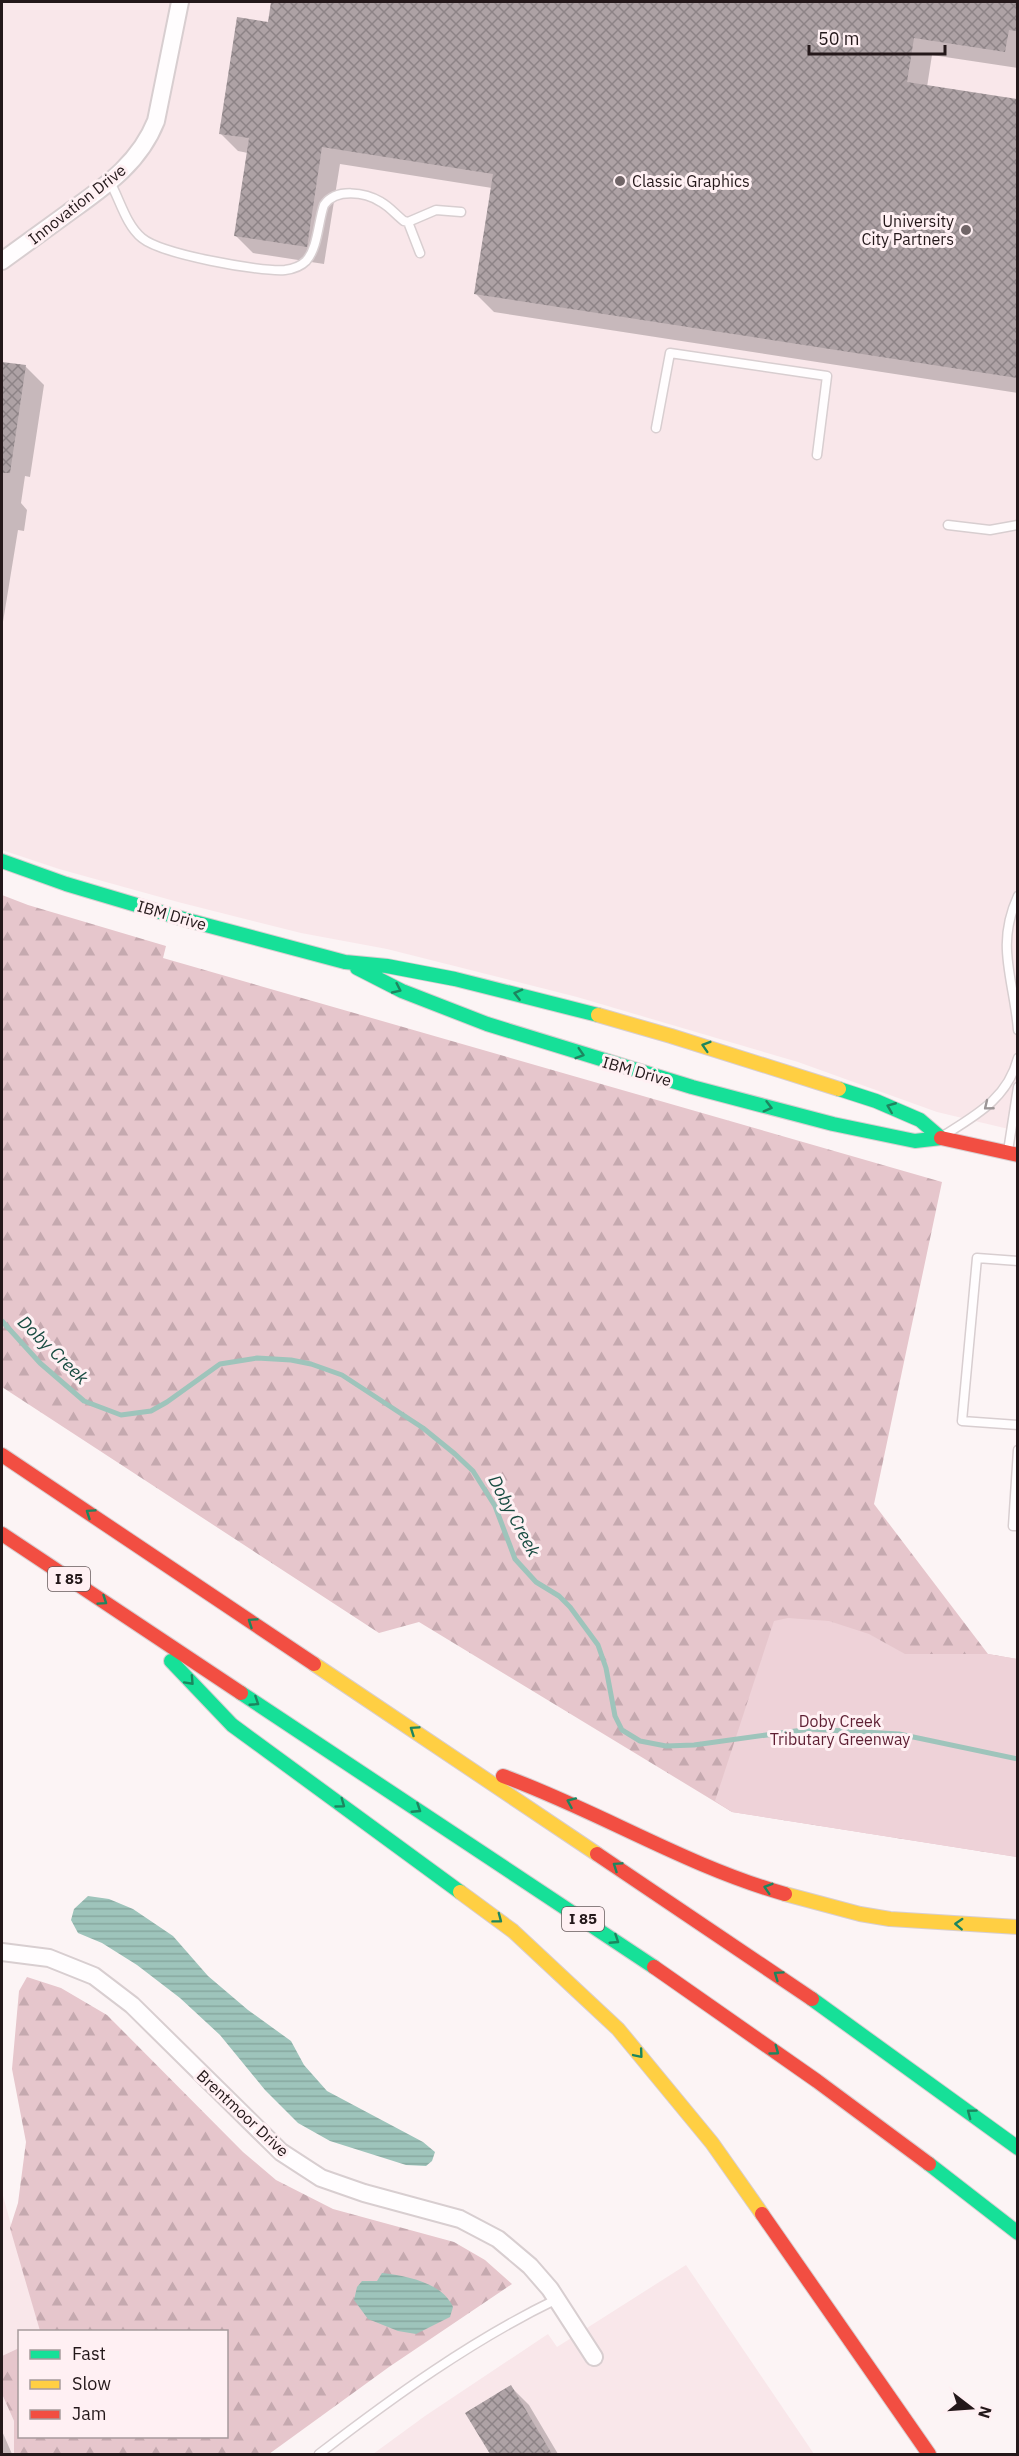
<svg xmlns="http://www.w3.org/2000/svg" width="1019" height="2456" font-family="'IBM Plex Sans',sans-serif">
  <defs>
    <pattern id="forest-firs" width="22" height="20" patternUnits="userSpaceOnUse" patternTransform="scale(1.5)"><rect width="22" height="20" fill="#e6c6cc"/><path d="M5 1l3.5 6h-7zM16 11l3.5 6h-7z" fill="#c5a9af"/></pattern>
    <pattern id="water-rules" width="6" height="5" patternUnits="userSpaceOnUse" patternTransform="scale(1.5)"><rect width="6" height="5" fill="#9ec4bb"/><path d="M0 2.5h6" fill="none" stroke="#88a8a0"/></pattern>
    <pattern id="building-cross-hatch" width="8" height="8" patternUnits="userSpaceOnUse" patternTransform="scale(1.5)"><rect width="8" height="8" fill="#aea2a5"/><path d="M0 0l8 8M0 8l8-8" fill="none" stroke="#8d8386"/></pattern>
  </defs>
  <rect width="100%" height="100%" fill="#fcf4f5"/>
  <path fill="#f9e7ea" d="M2,2H1017V1131L937,1112L798,1062L577,997L387,949L301,933L178,902L59,869L2,850Z
    M2,2192L40,2331L20,2332L19,2348L2,2356Z
    M686,2265L814,2454H373L425,2416L548,2334L557,2347Z
    M2,2394L14,2421V2454H2Z"/>
  <path fill="url(#forest-firs)" d="M2,895L28,905L166,946L163,958L942,1182L874,1504L988,1654L1017,1659V1857L732,1812L419,1622L379,1633L2,1387Z
    M27,1977L61,1988L107,2015L243,2152L276,2180L333,2209L454,2242L485,2260L512,2284L389,2367L269,2454H14V2421L2,2394V2356L19,2348L20,2436H226V2332L40,2331L10,2228L18,2203L26,2142L12,2069L19,1991Z"/>
  <path fill="#eed2d8" d="M788,1618L829,1621L869,1634L905,1654H988L1017,1659V1857L732,1812L715,1801L774,1621Z"/>
  <path fill="url(#water-rules)" d="M88,1896L109,1899L133,1909L173,1936L208,1976L248,2010L291,2041L304,2065L327,2091L423,2142L435,2152L432,2161L426,2166L406,2165L330,2141L298,2123L265,2090L220,2035L180,1998L137,1965L102,1943L78,1933L71,1920L74,1909Z
    M382,2273C406,2276 442,2282 453,2307L450,2317L416,2334L398,2331L368,2319L354,2300L357,2287L362,2281H377Z"/>
  <path fill="#0003" d="M273,2H1018V68L932,55L927,87L1018,101V393L494,312L476,294L492,188L340,164L324,264L253,253L235,235L248,153L238,151L220,133L269,23Z
    M2,363L26,367L44,385L30,477L25,476L21,503L27,510L24,531L18,530L2,628Z
    M511,2387L529,2405L558,2454H492L467,2413Z
    M2,2431L12,2454H2Z"/>
  <g fill="none" stroke-linecap="round" stroke-linejoin="round">
    <path stroke="#9ec4bb" stroke-width="5" d="M2,1321L40,1363L84,1401L121,1415L151,1411L167,1402L220,1364L257,1358L291,1360L311,1364L342,1375L365,1390L423,1428L455,1454L473,1471L495,1506L515,1559L536,1582L559,1596L570,1607L598,1645L606,1668L615,1716L622,1730L640,1741L666,1746L694,1745L810,1729L899,1734L1018,1759"/>
  </g>
  <path fill="url(#building-cross-hatch)" d="M271,2H1017V31L1009,30L1005,52L914,38L907,82L1017,99V378L474,294L493,174L322,147L307,247L234,236L249,138L219,134L237,17L268,22Z
    M2,362L26,365L10,473H2Z
    M511,2385L552,2454H490L465,2413Z"/>
  <g fill="none" stroke-linecap="round" stroke-linejoin="round">
    <defs>
      <path id="lane" d="M110,182C120,200 126,225 142,238C161,254 259,272 285,270C293,269 300,267 306,261C318,248 318,222 324,205C336,188 365,192 381,202C390,207 396,215 404,221L408,222L436,210L461,212
        M408,222L420,253
        M656,428L670,353L827,376L817,455
        M948,525L990,530L1018,525
        M1018,896C995,946 1014,979 1018,1030
        M946,1134C978,1114 1008,1097 1018,1058
        M1008,1151L1018,1087
        M1018,1261L977,1258L962,1421L1018,1425
        M1018,1450L1013,1526H1018
        M319,2454C393,2397 472,2340 557,2299"/>
      <path id="street" d="M2,261C24,245 46,229 68,213C104,187 139,164 156,121L180,2
        M2,1952L49,1958L94,1976L132,2005L281,2152L321,2178L364,2193L460,2219L498,2239L530,2266L550,2289L594,2357"/>
      <path id="fast" d="M2,861L66,884L187,920L345,962L387,966L455,979L598,1015
        M357,968L402,991L487,1024L692,1087L833,1124L915,1141L941,1138
        M839,1089L876,1101L920,1120L941,1138
        M171,1661L232,1725L460,1892
        M241,1693L654,1967
        M812,1999L1018,2148
        M929,2164L1018,2233"/>
      <path id="slow" d="M598,1015L671,1036L839,1089
        M314,1664L597,1854
        M460,1892L513,1931L618,2029L712,2143L762,2214
        M785,1894L860,1914L890,1919L1018,1927"/>
      <path id="jam" d="M941,1138L1018,1155
        M2,1455L314,1664
        M2,1534L241,1693
        M503,1776C599,1811 686,1866 785,1894
        M597,1854L812,1999
        M654,1967L817,2081L929,2164
        M762,2214L929,2454"/>
    </defs>
    <use href="#lane" stroke="#d8ced0" stroke-width="11"/>
    <use href="#street" stroke="#d8ced0" stroke-width="20"/>
    <use href="#fast" stroke="#d8ced0" stroke-width="16"/>
    <use href="#slow" stroke="#d8ced0" stroke-width="16"/>
    <use href="#jam" stroke="#d8ced0" stroke-width="16"/>
    <use href="#lane" stroke="#fffdfe" stroke-width="8"/>
    <use href="#street" stroke="#fffdfe" stroke-width="16"/>
    <use href="#fast" stroke="#16e098" stroke-width="14"/>
    <use href="#slow" stroke="#ffcf43" stroke-width="14"/>
    <use href="#jam" stroke="#f24e42" stroke-width="14"/>
  </g>
  <defs><path id="oneway-chevron" d="M-2-3.5L2.5 0L-2 3.5" fill="none" stroke-width="1.6" stroke-linecap="round" stroke-linejoin="round" transform="scale(1.5)"/></defs>
  <g stroke="#1c865f">
    <use href="#oneway-chevron" transform="translate(397 989) rotate(25)"/>
    <use href="#oneway-chevron" transform="translate(518 994) rotate(-166)"/>
    <use href="#oneway-chevron" transform="translate(706 1046) rotate(-163)"/>
    <use href="#oneway-chevron" transform="translate(580 1054) rotate(17)"/>
    <use href="#oneway-chevron" transform="translate(768 1107) rotate(15)"/>
    <use href="#oneway-chevron" transform="translate(891 1107) rotate(-158)"/>
    <use href="#oneway-chevron" transform="translate(90 1513) rotate(-146)"/>
    <use href="#oneway-chevron" transform="translate(103 1601) rotate(34)"/>
    <use href="#oneway-chevron" transform="translate(252 1622) rotate(-146)"/>
    <use href="#oneway-chevron" transform="translate(190 1681) rotate(47)"/>
    <use href="#oneway-chevron" transform="translate(255 1702) rotate(33)"/>
    <use href="#oneway-chevron" transform="translate(414 1730) rotate(-146)"/>
    <use href="#oneway-chevron" transform="translate(571 1802) rotate(-156)"/>
    <use href="#oneway-chevron" transform="translate(341 1804) rotate(36)"/>
    <use href="#oneway-chevron" transform="translate(417 1809) rotate(33)"/>
    <use href="#oneway-chevron" transform="translate(617 1866) rotate(-146)"/>
    <use href="#oneway-chevron" transform="translate(768 1888) rotate(-163)"/>
    <use href="#oneway-chevron" transform="translate(498 1919) rotate(37)"/>
    <use href="#oneway-chevron" transform="translate(959 1924) rotate(-177)"/>
    <use href="#oneway-chevron" transform="translate(615 1940) rotate(33)"/>
    <use href="#oneway-chevron" transform="translate(778 1975) rotate(-145)"/>
    <use href="#oneway-chevron" transform="translate(775 2051) rotate(36)"/>
    <use href="#oneway-chevron" transform="translate(639 2054) rotate(50)"/>
    <use href="#oneway-chevron" transform="translate(971 2113) rotate(-143)"/>
  </g>
  <use stroke="#9c9697" href="#oneway-chevron" transform="translate(988 1106) rotate(141)"/>
  <g fill="#706567" stroke="#fff0f3" stroke-width="2">
    <circle cx="620" cy="181" r="6"/>
    <circle cx="966" cy="230" r="6"/>
  </g>
  <g text-anchor="middle" stroke-width="6" stroke-linejoin="round" paint-order="stroke">
    <g fill="#fff0f3" stroke="#66595b" stroke-width="1.5">
      <rect x="48" y="1567" width="42" height="24" rx="4.5"/>
      <rect x="562" y="1907" width="42" height="24" rx="4.5"/>
    </g>
    <g font-size="15" font-weight="bold" fill="#24181a">
      <text x="69" y="1584">I 85</text>
      <text x="583" y="1924">I 85</text>
    </g>
    <g font-size="16" fill="#24181a" stroke="#fff0f3" text-anchor="start">
      <text x="632" y="187">Classic Graphics</text>
      <text x="954" y="227" text-anchor="end">University<tspan x="954" dy="18">City Partners</tspan></text>
    </g>
    <g font-size="16" fill="#24181a" stroke="#fff0f3">
      <text transform="translate(77 204) rotate(-38)" y="6">Innovation Drive</text>
      <text transform="translate(172 915) rotate(16)" y="6">IBM Drive</text>
      <text transform="translate(637 1071) rotate(16)" y="6">IBM Drive</text>
      <text transform="translate(243 2113) rotate(43)" y="6">Brentmoor Drive</text>
    </g>
    <g font-size="16" fill="#5e1f33" stroke="#fff0f3">
      <text x="840" y="1727">Doby Creek<tspan x="840" dy="18">Tributary Greenway</tspan></text>
    </g>
    <g font-size="18" font-style="italic" fill="#184b41" stroke="#fff0f3">
      <text transform="translate(53 1350) rotate(44)" y="6">Doby Creek</text>
      <text transform="translate(514 1516) rotate(62)" y="6">Doby Creek</text>
    </g>
  </g>
  <rect width="1019" height="2456" fill="none" stroke="#24181a" stroke-width="6"/>
  <rect x="18" y="2330" width="210" height="108" fill="#fff0f3" stroke="#a79a9c" stroke-width="1.5"/>
  <rect x="30" y="2350" width="30" height="9" fill="#16e098" stroke="#a79a9c" stroke-width="1.5"/>
  <text x="72" y="2360" font-size="18" fill="#24181a">Fast</text>
  <rect x="30" y="2380" width="30" height="9" fill="#ffcf43" stroke="#a79a9c" stroke-width="1.5"/>
  <text x="72" y="2390" font-size="18" fill="#24181a">Slow</text>
  <rect x="30" y="2410" width="30" height="9" fill="#f24e42" stroke="#a79a9c" stroke-width="1.5"/>
  <text x="72" y="2420" font-size="18" fill="#24181a">Jam</text>
  <g transform="translate(971 2408) rotate(107)" stroke="#fff0f3" stroke-width="4.5" paint-order="stroke">
  <path d="M0-4.5L10 22L0 15L-10 22Z" fill="#24181a"/>
  <text y="-9" font-size="16" font-weight="bold" text-anchor="middle" fill="#24181a">N</text>
  </g>
  <path d="M809 45v9h136v-9" fill="none" stroke="#24181a" stroke-width="3"/>
  <text x="818" y="45" font-size="18" fill="#24181a" stroke="#fff0f3" stroke-width="4.5" paint-order="stroke">50 m</text>
</svg>
